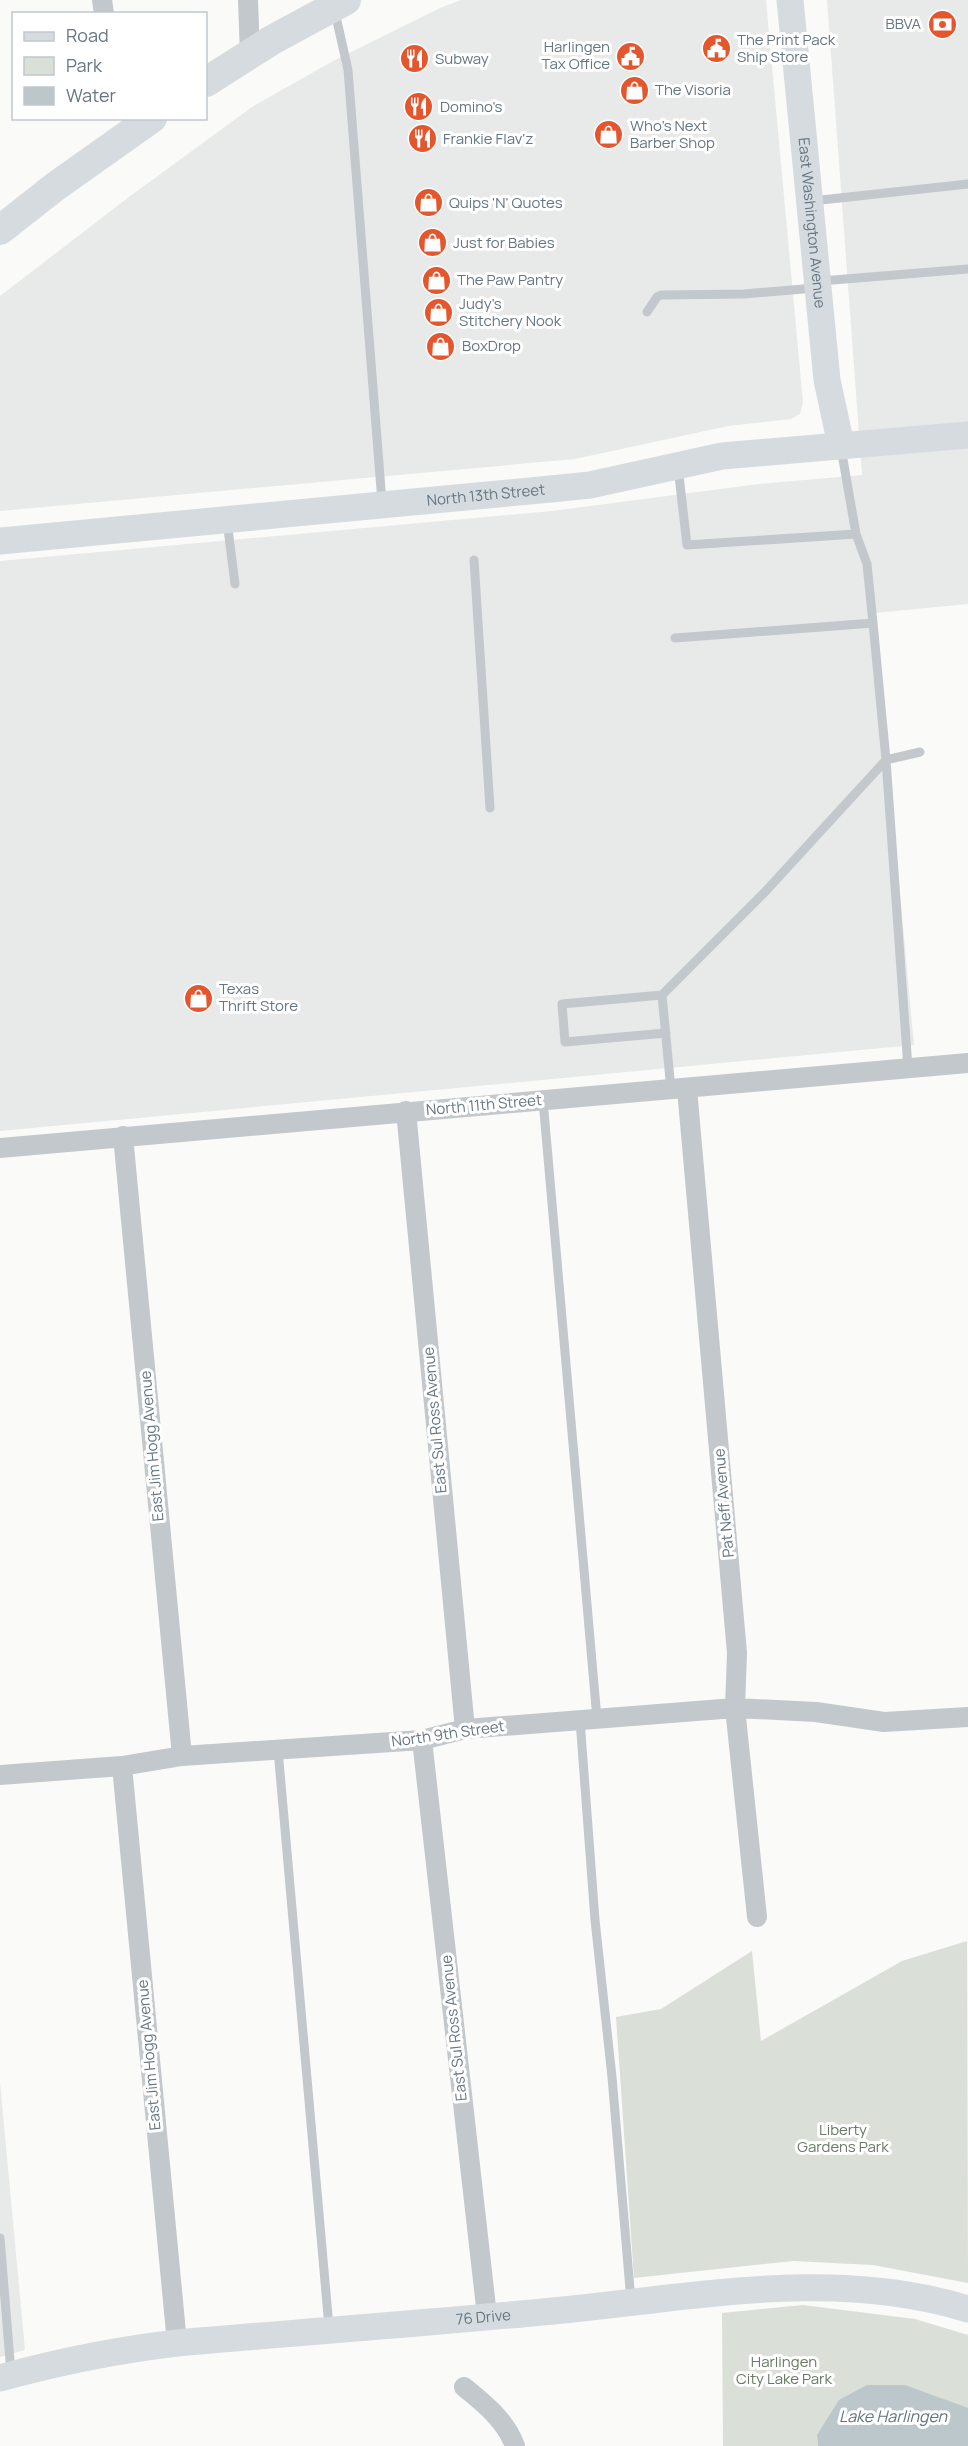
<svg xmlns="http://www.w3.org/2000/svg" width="968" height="2446" font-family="Manrope,sans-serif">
  <rect width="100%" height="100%" fill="#fafaf8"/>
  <path fill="#e8e9e9" d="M461,0H766L803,403L800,414L791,419L728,426L575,459L0,511V296L129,197L252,107L333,61L440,8Z
    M827,0H968V604L874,613L914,1045L0,1131V561L552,511L759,484L862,475Z
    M0,2082L25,2350L0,2357Z"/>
  <path fill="#dadfd7" d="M967,1941L968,2283L873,2265L793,2261L634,2278L616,2017L661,2009L752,1951L761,2041L902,1961Z
    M803,2305L915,2319L968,2335V2408L817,2435L818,2446H723L722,2313Z"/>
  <path fill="#bbc7cb" d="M867,2385H905L968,2408V2446H818L817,2435L839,2400Z"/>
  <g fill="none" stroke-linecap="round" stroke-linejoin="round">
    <path stroke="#c3c8cc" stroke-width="9" d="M335,12L348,70L382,502
      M812,201L968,184
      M821,281L968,269
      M647,312L657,297L661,295L744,294L815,288
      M841,448L856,534
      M227,521L235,584
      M474,560L490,808
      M873,623L886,760L908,1068
      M675,638L873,623L867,564L856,534L687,545L678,467
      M662,995L562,1004L565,1042L666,1033
      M671,1090L662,995L764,893L886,760L920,752
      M543,1100L597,1719
      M580,1720L595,1920L612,2077L631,2301
      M278,1750L329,2327
      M0,2238L11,2373"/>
    <path stroke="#c3c8cc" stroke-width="20" d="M102,0L104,14
      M248,0L250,55
      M687,1089L737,1653L735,1708L757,1917
      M406,1111L465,1729
      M123,1136L182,1756
      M0,1148L968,1063
      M422,1740L487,2316
      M122,1766L177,2343
      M0,1775L122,1766L182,1756L422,1740L465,1729L735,1708L816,1712L884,1722L968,1717
      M464,2387C484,2403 506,2421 515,2446"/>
    <g stroke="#d6dbdf" stroke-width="27">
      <path id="s1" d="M790,0L827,380L841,445"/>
      <path id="s2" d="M0,541L551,489L590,485L722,456L968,435"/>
      <path id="s3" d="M0,2378C58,2362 117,2350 177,2343C302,2332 428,2323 553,2311C691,2298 832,2267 968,2309"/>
    </g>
    <path stroke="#d6dbdf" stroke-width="30" d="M206,82L272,40L346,0
      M0,230L56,186L152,118"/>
  </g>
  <defs>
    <symbol id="bank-disc" viewBox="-11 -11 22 22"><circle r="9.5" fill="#e4572e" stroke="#fff"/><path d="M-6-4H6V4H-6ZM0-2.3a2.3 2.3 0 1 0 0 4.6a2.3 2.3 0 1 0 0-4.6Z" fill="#fff"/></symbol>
    <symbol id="civic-disc" viewBox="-11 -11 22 22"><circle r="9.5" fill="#e4572e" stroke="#fff"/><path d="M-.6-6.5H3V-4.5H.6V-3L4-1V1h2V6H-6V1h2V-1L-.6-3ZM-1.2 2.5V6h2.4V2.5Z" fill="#fff"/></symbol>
    <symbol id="restaurant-disc" viewBox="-11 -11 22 22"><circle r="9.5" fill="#e4572e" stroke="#fff"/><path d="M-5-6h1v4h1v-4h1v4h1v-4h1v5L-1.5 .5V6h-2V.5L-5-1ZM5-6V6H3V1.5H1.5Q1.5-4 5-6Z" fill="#fff"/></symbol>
    <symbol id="shop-disc" viewBox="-11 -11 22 22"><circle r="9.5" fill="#e4572e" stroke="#fff"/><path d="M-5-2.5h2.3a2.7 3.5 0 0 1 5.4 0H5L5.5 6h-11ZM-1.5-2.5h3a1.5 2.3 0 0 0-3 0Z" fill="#fff"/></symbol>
  </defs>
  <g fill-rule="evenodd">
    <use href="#bank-disc" x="926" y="8" width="33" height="33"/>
    <use href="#civic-disc" x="700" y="32" width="33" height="33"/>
    <use href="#civic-disc" x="614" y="40" width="33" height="33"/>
    <use href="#restaurant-disc" x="398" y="42" width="33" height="33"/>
    <use href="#shop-disc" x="618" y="74" width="33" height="33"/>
    <use href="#restaurant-disc" x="402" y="90" width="33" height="33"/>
    <use href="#shop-disc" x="592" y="118" width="33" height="33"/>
    <use href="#restaurant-disc" x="406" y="122" width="33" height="33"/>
    <use href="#shop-disc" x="412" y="186" width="33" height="33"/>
    <use href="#shop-disc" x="416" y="226" width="33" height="33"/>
    <use href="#shop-disc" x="420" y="264" width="33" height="33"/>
    <use href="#shop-disc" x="422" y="296" width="33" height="33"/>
    <use href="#shop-disc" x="424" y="330" width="33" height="33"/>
    <use href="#shop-disc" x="182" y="982" width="33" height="33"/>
  </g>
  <g text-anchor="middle" stroke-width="6" stroke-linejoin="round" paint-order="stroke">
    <g font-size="15" fill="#657683" stroke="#fff" text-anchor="start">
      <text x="921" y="29" text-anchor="end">BBVA</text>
      <text x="737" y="45">The Print Pack<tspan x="737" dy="17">Ship Store</tspan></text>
      <text x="610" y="52" text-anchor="end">Harlingen<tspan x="610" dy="17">Tax Office</tspan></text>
      <text x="435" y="64">Subway</text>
      <text x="655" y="95">The Visoria</text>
      <text x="440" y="112">Domino's</text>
      <text x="630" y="131">Who's Next<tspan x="630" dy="17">Barber Shop</tspan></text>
      <text x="443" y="144">Frankie Flav'z</text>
      <text x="449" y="208">Quips 'N' Quotes</text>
      <text x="453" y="248">Just for Babies</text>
      <text x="457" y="285">The Paw Pantry</text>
      <text x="459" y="309">Judy's<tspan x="459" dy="17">Stitchery Nook</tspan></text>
      <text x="462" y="351">BoxDrop</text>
      <text x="219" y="994">Texas<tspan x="219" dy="17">Thrift Store</tspan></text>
    </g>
    <g font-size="15" fill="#657683" stroke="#fff">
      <text dy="5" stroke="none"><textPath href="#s1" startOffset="224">East Washington Avenue</textPath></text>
      <text dy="5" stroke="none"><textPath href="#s2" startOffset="488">North 13th Street</textPath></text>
      <text transform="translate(484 1105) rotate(-5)" y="5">North 11th Street</text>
      <text transform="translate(435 1420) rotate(-95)" y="5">East Sul Ross Avenue</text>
      <text transform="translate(152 1446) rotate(-95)" y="5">East Jim Hogg Avenue</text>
      <text transform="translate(724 1503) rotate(-95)" y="5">Pat Neff Avenue</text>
      <text transform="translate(448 1734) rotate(-8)" y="5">North 9th Street</text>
      <text transform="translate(454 2028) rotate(-96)" y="5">East Sul Ross Avenue</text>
      <text transform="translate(149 2055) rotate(-95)" y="5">East Jim Hogg Avenue</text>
      <text dy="5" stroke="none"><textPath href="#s3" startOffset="488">76 Drive</textPath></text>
    </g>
    <g font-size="15" fill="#687a64" stroke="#fff">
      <text x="843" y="2135">Liberty<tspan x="843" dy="17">Gardens Park</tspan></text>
      <text x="784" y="2367">Harlingen<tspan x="784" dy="17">City Lake Park</tspan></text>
    </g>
    <g font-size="16" font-style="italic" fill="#60757c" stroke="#fff">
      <text x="893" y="2422">Lake Harlingen</text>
    </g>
  </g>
  <rect x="12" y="12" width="195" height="108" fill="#ffffff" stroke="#c1c8cd" stroke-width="1.5"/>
  <rect x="24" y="32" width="30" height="9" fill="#d6dbdf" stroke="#c1c8cd" stroke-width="1.5"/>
  <text x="66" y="42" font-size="18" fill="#657683">Road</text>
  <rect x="24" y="57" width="30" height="18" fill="#dadfd7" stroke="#c1c8cd" stroke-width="1.5"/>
  <text x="66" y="72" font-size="18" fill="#657683">Park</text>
  <rect x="24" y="87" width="30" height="18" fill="#bbc7cb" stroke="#c1c8cd" stroke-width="1.5"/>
  <text x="66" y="102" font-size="18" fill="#657683">Water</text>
</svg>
